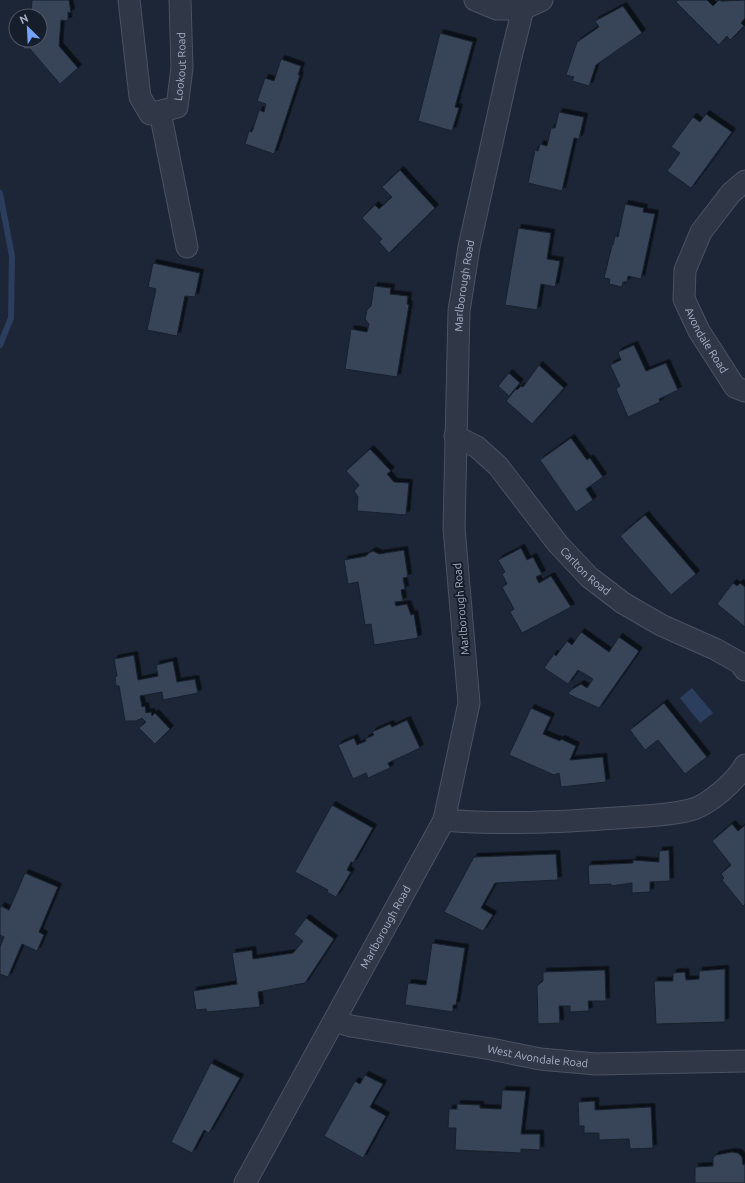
<svg xmlns="http://www.w3.org/2000/svg" width="745" height="1183" font-family="Ubuntu,sans-serif">
  <defs>
    <filter id="shadow"><feDropShadow dx="3.5" dy="-3.5" stdDeviation="0" flood-color="#0009"/></filter>
  </defs>
  <rect width="100%" height="100%" fill="#1c2637"/>
  <path fill="#2c3e5e" d="M692,688L713,713L700,723L680,698Z"/>
  <g fill="none" stroke-linecap="round" stroke-linejoin="round">
    <path stroke="#2c3e5e" stroke-width="6" d="M0,193L12,256L11,318L0,345"/>
  </g>
  <path fill="#384458" stroke="#18202d" filter="url(#shadow)" d="M32,0H69L71,13L68,12V21L61,20L59,46L78,68L60,84L30,49H23L24,40H40V16H31Z
    M678,0H707L713,6L719,0L722,1L745,0V18L741,23L744,26L730,40L727,36L719,45L676,2Z
    M623,6L642,33L596,65L589,86L572,81L574,77L566,75L577,42L599,27L595,21Z
    M440,33L473,42L455,107L459,108L452,131L418,121Z
    M281,59L301,66L298,75H300L274,154L245,144L249,131L252,132L259,110L264,112L266,104L257,101L265,78L274,81Z
    M559,112L584,117L579,139L574,138L562,191L528,183L535,150L538,151L540,144L547,146L551,128H555Z
    M706,114L732,132L691,188L667,171L680,153L671,147L693,117L700,122Z
    M400,170L435,208L389,253L379,242L382,239L362,218L375,205L379,209L392,197L382,187Z
    M625,204L644,208L643,212L655,214L641,279L628,276L627,282H623L622,287L609,284L610,279L604,278L612,245H613L615,236L618,237Z
    M518,228L551,233L547,259L560,261L555,287L541,284L537,310L505,305Z
    M153,263L200,273L195,297L185,296L177,336L147,330L156,289L148,287Z
    M374,286L391,288L390,294L408,296L407,304L409,305L397,377L345,369L351,329L367,332L369,324L365,319L367,310L371,306Z
    M634,345L646,371L666,363L678,390L659,399L660,402L628,417L616,389L620,386L610,365L621,360L618,352Z
    M539,365L564,388L532,424L506,401L516,389L517,390L521,386L523,387Z
    M509,373L520,383L509,396L498,386Z
    M571,438L587,460L590,458L603,477L586,489L593,500L576,512L540,460Z
    M370,449L391,471L387,474L394,482L409,483L406,515L357,511L358,497L354,491L359,485L346,471Z
    M645,515L696,574L671,595L620,536Z
    M521,548L527,560L533,557L542,574L536,577L539,583L551,576L571,607L522,633L510,612L514,609L502,587L507,584L502,574L505,572L498,560Z
    M404,550L408,577L403,578L405,589L401,590L403,601L395,602L396,606L407,604L411,615L414,614L418,638L374,645L371,624L365,625L358,582L348,584L344,560L366,556L369,553L373,551L379,554Z
    M733,583L737,586L740,583L745,587V627L717,604Z
    M581,632L609,652L619,637L639,651L599,708L568,694L571,690L581,684L587,688L593,679L578,670L568,684L544,668L554,654L556,656L567,641L572,645Z
    M134,655L138,680L158,676L156,665L173,661L177,682L195,679L198,693L163,700L162,692L140,696L142,707L145,706L146,713L151,712L152,716L155,713L170,729L155,744L139,728L146,722L142,718L136,721H125L119,686H116L115,677L117,676L114,659Z
    M664,703L707,757L685,774L658,740L645,750L630,730Z
    M531,708L551,717L543,734L560,741L561,739L576,746L570,760L603,757L606,782L561,787L559,773L554,775L509,755Z
    M407,720L420,748L388,763L390,768L368,778L366,773L353,779L338,745L354,738L357,745L366,741L365,739L374,735L372,732L390,724L392,727Z
    M332,805L373,828L353,863L351,862L347,870L351,872L336,897L327,892L328,890L295,872Z
    M732,824L738,831L745,825V904L743,906L722,880L724,878L721,874L731,865L712,841Z
    M669,850L670,881L650,882V892L632,893V883L611,886V884L589,885L588,865L633,863V860L659,862V851Z
    M556,854L558,880L495,883L481,908L493,915L483,931L444,912L474,857Z
    M25,873L58,887L39,932L44,935L37,951L22,944L8,977L0,974V947L4,937L0,935V908L1,906L9,910Z
    M306,918L334,939L305,983L258,992L260,1007L207,1012L206,1009L196,1010L193,991L237,984L232,953L252,950L253,959L293,953L303,941L294,934Z
    M432,943L465,948L456,1005H453V1012L405,1005L408,983L426,985Z
    M725,969V1022L656,1024L654,981H673V973L685,972L686,980L699,979V971Z
    M605,970L606,1001H588L589,1011L570,1012V1006H559L560,1023L538,1024L537,986L543,981V972Z
    M211,1063L240,1078L209,1133L204,1130L192,1153L171,1142Z
    M365,1075L383,1084L370,1107L386,1116L363,1158L324,1136L355,1081L360,1084Z
    M502,1090L526,1091L521,1134H540V1150L521,1149V1153L455,1150L456,1128H448L449,1109H457V1104L480,1105V1108L501,1109Z
    M595,1101V1110L651,1107L653,1148L630,1149L629,1139L599,1140V1133H584V1126H579L578,1102Z
    M732,1152L738,1153L742,1157L743,1165L745,1164V1183H695V1167L713,1166V1158L716,1155Z"/>
  <g fill="none" stroke-linecap="round" stroke-linejoin="round">
    <defs>
      <g id="minor">
        <path id="s1" d="M129,0L140,97L150,114L177,107L182,68L180,0"/>
        <path d="M475,0L497,9H523L526,0"/>
        <path d="M160,112L187,247"/>
        <path id="s2" d="M745,181L731,193L701,232L685,270L684,299L699,331L735,387L745,391"/>
        <path id="s3" d="M455,436L477,447L498,466L558,544L589,577L623,603L661,625L715,649L740,663L745,670"/>
        <path d="M444,820C501,825 560,822 617,818C641,816 666,816 690,810C708,806 736,781 745,765"/>
        <path id="s4" d="M334,1021L351,1026L491,1049L540,1059L596,1064L745,1061"/>
        <path id="s5" d="M245,1183L444,820L469,703L454,528L459,311L469,247L510,61L523,9L542,0"/>
      </g>
    </defs>
    <use href="#minor" stroke="#4b5362" stroke-width="23"/>
    <use href="#minor" stroke="#303847" stroke-width="21"/>
  </g>
  <g text-anchor="middle" stroke-width="4" stroke-linejoin="round" paint-order="stroke">
    <g font-size="11" fill="#a9b2c5" stroke="#161e2b">
      <text dy="4" stroke="none"><textPath href="#s1" startOffset="186">Lookout Road</textPath></text>
      <text dy="4" stroke="none"><textPath href="#s5" startOffset="952">Marlborough Road</textPath></text>
      <text dy="4" stroke="none"><textPath href="#s2" startOffset="185">Avondale Road</textPath></text>
      <text dy="4" stroke="none"><textPath href="#s3" startOffset="190">Carlton Road</textPath></text>
      <text transform="translate(461 609) rotate(-95)" y="4">Marlborough Road</text>
      <text dy="4" stroke="none"><textPath href="#s5" startOffset="292">Marlborough Road</textPath></text>
      <text dy="4" stroke="none"><textPath href="#s4" startOffset="207">West Avondale Road</textPath></text>
    </g>
  </g>
  <g transform="translate(28 28) rotate(336)"><circle r="19" fill="#161e2b" stroke="#515969"/>
  <path d="M0-3L7 15L0 10L-7 15Z" fill="#74a3ff"/>
  <text y="-6" font-size="11" font-weight="bold" text-anchor="middle" fill="#a9b2c5">N</text>
  </g>
</svg>
